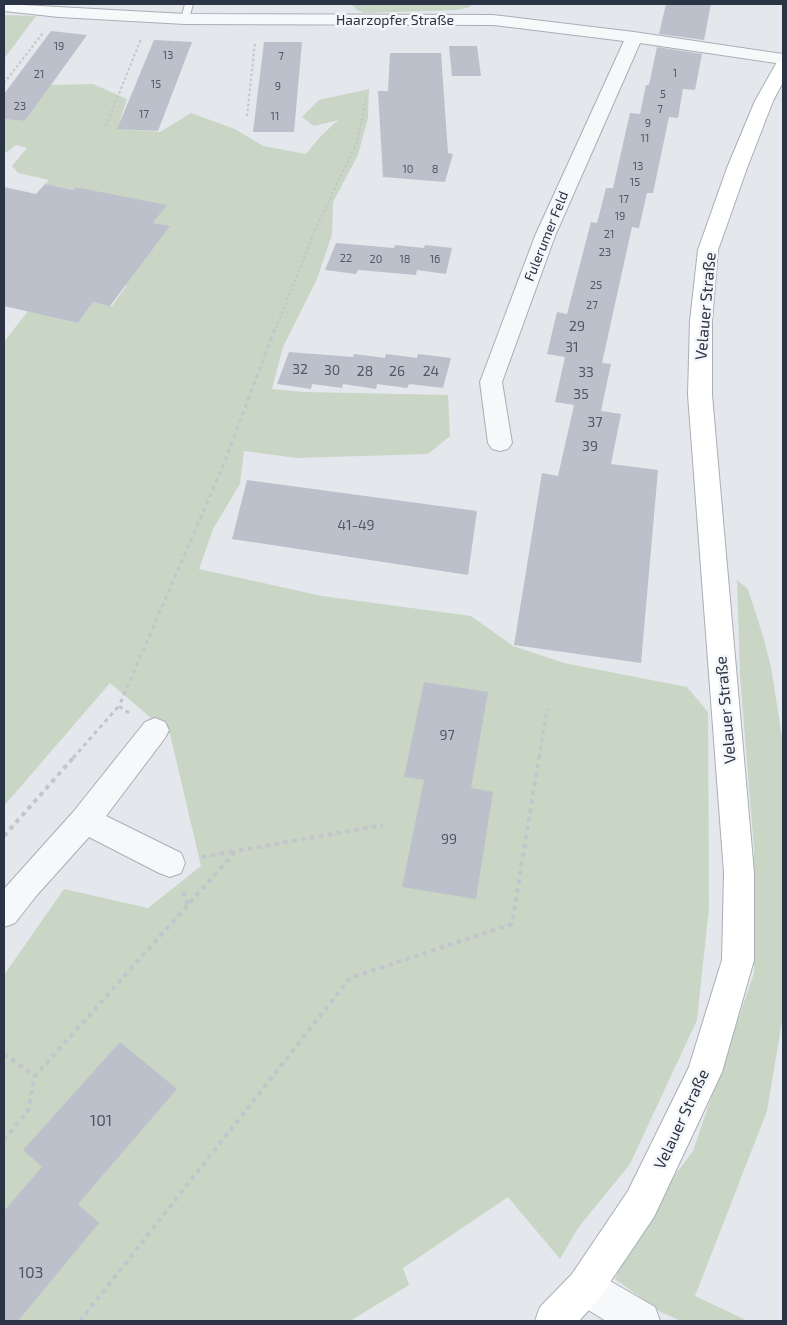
<svg xmlns="http://www.w3.org/2000/svg" width="787" height="1325" font-family="'Exo 2',sans-serif">
  <rect width="100%" height="100%" fill="#e4e7ec"/>
  <path fill="#c9d6c5" d="M351,4H471L470,7L458,10L364,13L357,10Z
    M4,15L36,16L4,59Z
    M93,84L127,99L118,127L121,129L160,132L191,113L235,129L263,146L306,154L319,138L338,120L314,126L302,117L319,100L369,89L368,118L358,155L333,202L332,235L317,279L283,347L272,389L304,392L448,395L450,436L428,454L296,458L244,451L240,484L213,529L199,569L322,596L471,616L513,646L564,663L687,687L708,712L709,908L697,1020L630,1164L578,1228L560,1259L508,1197L403,1268L409,1285L350,1321H4V975L64,889L148,908L201,866L170,734L110,683L4,806V342L28,311L78,323L93,302L112,306L127,285L109,281L169,226L153,223L166,205L76,187L73,190L45,184L49,180L18,173L12,166L27,148L16,145L7,152H4V119L25,121L51,85Z
    M737,580L748,589L763,636L771,667L783,743V1015L767,1111L695,1296L748,1321H681L661,1312L615,1279L643,1218L693,1151L754,973V849L740,675Z"/>
  <path fill="#bbc0ca" d="M666,4H711L704,40L659,34Z
    M51,31L87,35L25,121L4,119V94Z
    M154,40L192,42L158,131L117,129Z
    M264,42H302L294,132H253Z
    M449,46H477L481,76H452Z
    M657,47L702,54L695,90L683,89L678,118L669,117L653,193H647L639,228L632,227L602,363L611,364L601,411L621,414L611,464L658,470L641,663L514,645L542,473L558,476L574,405L555,402L565,357L547,354L557,312L567,314L591,222L597,223L606,188H613L630,113L640,114L646,85H649Z
    M390,53H441L448,153L453,154L445,182L383,177L378,91H388Z
    M45,184L73,190L76,187L167,205L153,223L170,226L110,306L93,302L78,323L4,306V187L36,194Z
    M336,243L394,248L395,245L424,248L425,245L452,248L446,274L417,270L416,275L358,270L356,274L325,270Z
    M289,352L353,357L354,354L385,358L386,354L417,358L418,354L451,358L443,388L409,384L407,388L377,384L376,389L343,384L342,388L312,384L311,389L277,384Z
    M247,480L477,511L468,575L232,539Z
    M424,682L488,692L471,788L493,792L476,899L402,887L424,780L404,777Z
    M120,1042L177,1089L78,1204L99,1223L18,1321H4V1211L42,1167L23,1150Z"/>
  <g fill="none" stroke-linecap="round" stroke-linejoin="round">
    <defs>
      <path id="lane" d="M185,4H193L189,19L185,22L181,19Z"/>
      <path id="street" d="M4,4L185,14L493,15L634,32L783,54V64L640,43L555,236L502,382L512,443L508,449L500,451L492,449L488,443L480,382L535,236L624,41L493,25L185,24L59,17L4,11Z
        M155,718L165,722L169,730L165,738L106,816L181,853L185,863L181,873L170,877L159,873L89,837L37,895L15,923L4,927V889L74,811L145,722Z
        M585,1268L598,1274L655,1307L660,1321H606L572,1300L566,1287L572,1274Z"/>
      <path id="secondary" d="M783,61V82L773,101L747,168L718,250L712,321V395L754,873V960L722,1072L654,1217L598,1300L579,1321H535L540,1307L572,1274L628,1191L689,1067L722,960L724,873L688,395L690,321L698,250L727,168L755,101L777,62Z"/>
    </defs>
    <use href="#lane" stroke="#a9aeb7" stroke-width="2"/>
    <use href="#street" stroke="#a9aeb7" stroke-width="2"/>
    <use href="#secondary" stroke="#a9aeb7" stroke-width="2"/>
    <path stroke="#c2c5cb" stroke-width="2" stroke-dasharray="2.5 2.5" stroke-linecap="butt" d="M4,83L43,33
      M247,116L255,42
      M106,126L141,39
      M276,328L315,230L357,142L366,99"/>
    <path stroke="#c2c5cb" stroke-width="3" stroke-dasharray="4 4" stroke-linecap="butt" d="M129,713L119,706L223,466L276,326
      M73,758L119,706
      M539,758L547,709"/>
    <path stroke="#c2c5cb" stroke-width="4" stroke-dasharray="4.5 4.5" stroke-linecap="butt" d="M4,836L74,757
      M202,857L235,851
      M183,892L188,904
      M4,1054L35,1076
      M4,1140L28,1111L35,1076L236,851L383,825
      M80,1321L350,978L512,924L539,757"/>
    <use href="#lane" fill="#f7f8fa" fill-rule="evenodd"/>
    <use href="#street" fill="#f7f8fa" fill-rule="evenodd"/>
    <use href="#secondary" fill="#fff" fill-rule="evenodd"/>
  </g>
  <g text-anchor="middle" stroke-width="5" stroke-linejoin="round" paint-order="stroke">
    <g font-size="11" fill="#4f5766">
      <text x="59" y="50">19</text>
      <text x="168" y="59">13</text>
      <text x="281" y="60">7</text>
      <text x="675" y="77">1</text>
      <text x="39" y="78">21</text>
      <text x="156" y="88">15</text>
      <text x="278" y="90">9</text>
      <text x="663" y="98">5</text>
      <text x="20" y="110">23</text>
      <text x="660" y="113">7</text>
      <text x="144" y="118">17</text>
      <text x="275" y="120">11</text>
      <text x="648" y="127">9</text>
      <text x="645" y="142">11</text>
      <text x="638" y="170">13</text>
      <text x="408" y="173">10</text>
      <text x="435" y="173">8</text>
      <text x="635" y="186">15</text>
      <text x="624" y="203">17</text>
      <text x="620" y="220">19</text>
      <text x="609" y="238">21</text>
      <text x="605" y="256">23</text>
      <text x="346" y="262">22</text>
      <text x="376" y="263">20</text>
      <text x="405" y="263">18</text>
      <text x="435" y="263">16</text>
      <text x="596" y="289">25</text>
      <text x="592" y="309">27</text>
    </g>
    <g font-size="14" fill="#2b3445" stroke="#f4f6f9">
      <text x="395" y="25">Haarzopfer Straße</text>
      <text transform="translate(546 236) rotate(-68)" y="5">Fulerumer Feld</text>
    </g>
    <g font-size="14" fill="#4f5766">
      <text x="577" y="331">29</text>
      <text x="572" y="352">31</text>
      <text x="300" y="374">32</text>
      <text x="332" y="375">30</text>
      <text x="365" y="376">28</text>
      <text x="397" y="376">26</text>
      <text x="431" y="376">24</text>
      <text x="586" y="377">33</text>
      <text x="581" y="399">35</text>
      <text x="595" y="427">37</text>
      <text x="590" y="451">39</text>
      <text x="356" y="530">41-49</text>
      <text x="447" y="740">97</text>
      <text x="449" y="844">99</text>
    </g>
    <g font-size="16" fill="#2b3445" stroke="#f4f6f9">
      <text transform="translate(705 306) rotate(-85)" y="6">Velauer Straße</text>
      <text transform="translate(725 710) rotate(-95)" y="6">Velauer Straße</text>
      <text transform="translate(681 1119) rotate(-65)" y="6">Velauer Straße</text>
    </g>
    <g font-size="16" fill="#4f5766">
      <text x="101" y="1126">101</text>
      <text x="31" y="1278">103</text>
    </g>
  </g>
  <rect width="787" height="1325" fill="none" stroke="#2b3445" stroke-width="10"/>
</svg>
